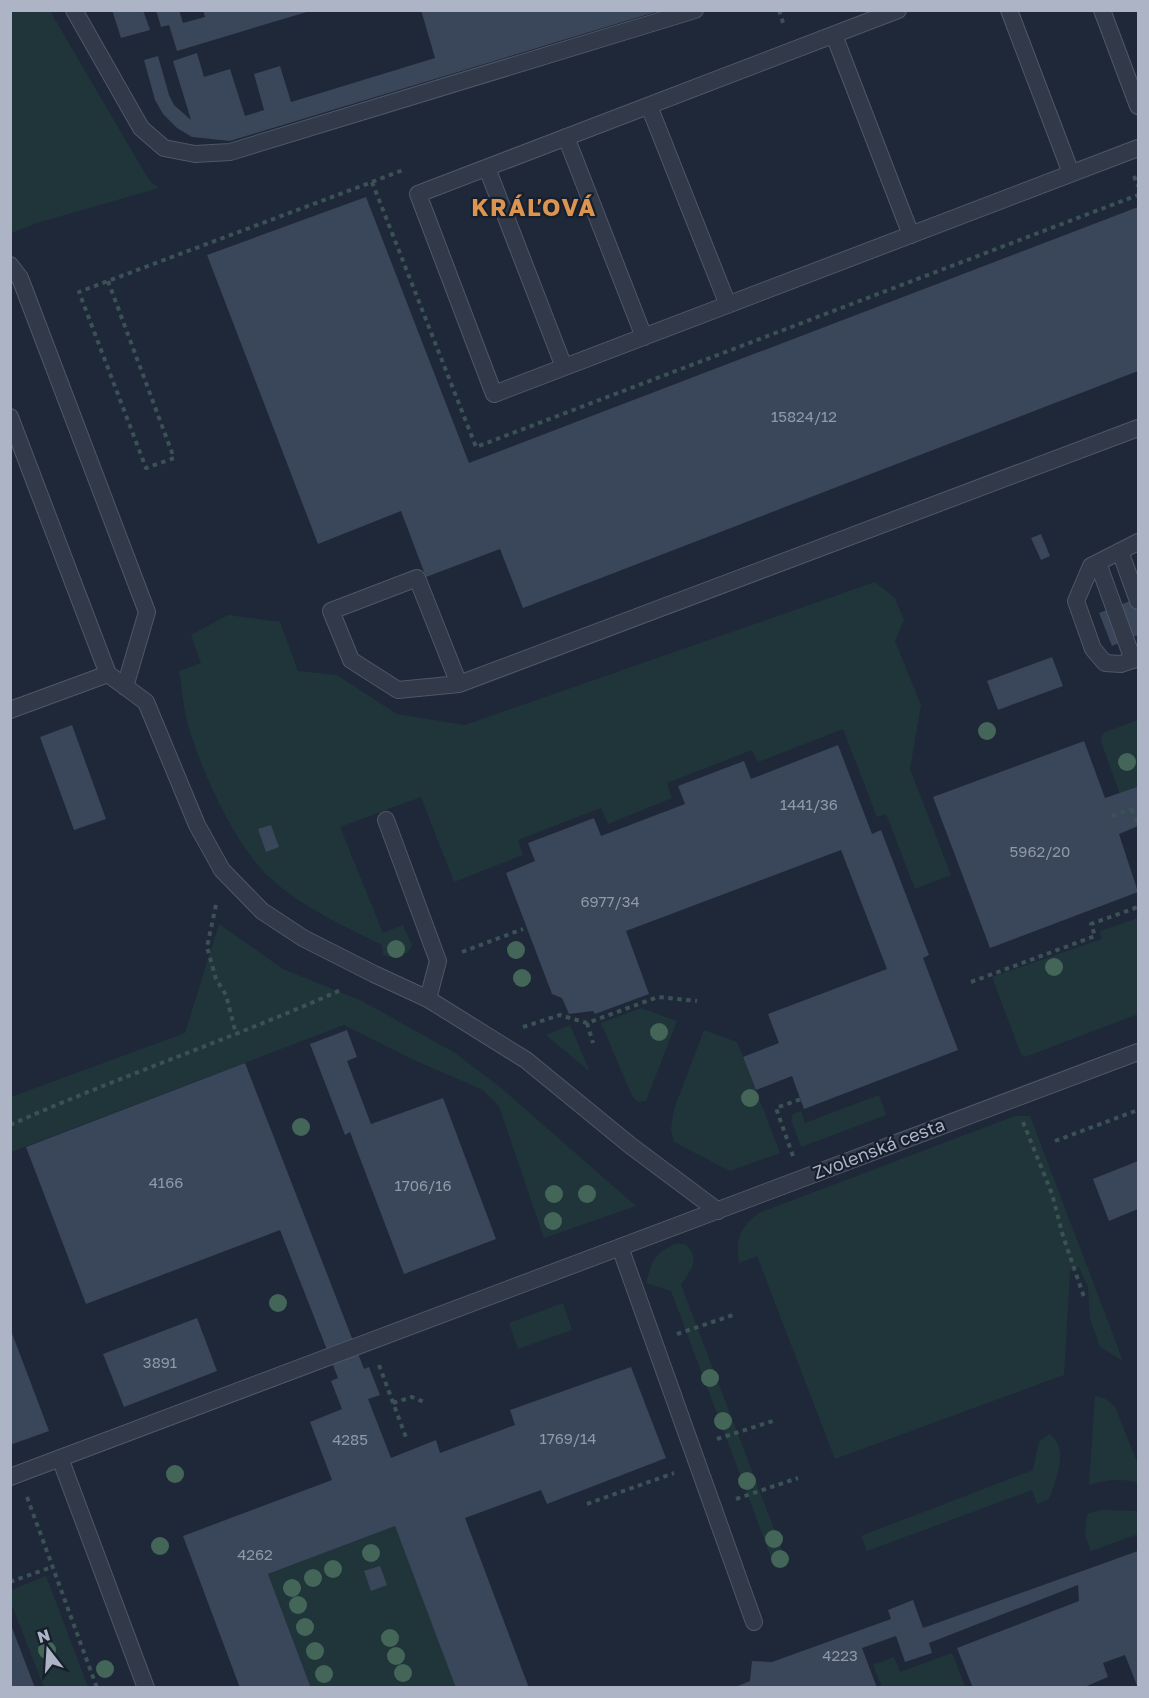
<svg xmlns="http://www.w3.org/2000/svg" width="1149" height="1698" font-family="'Golos Text',sans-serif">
  <rect width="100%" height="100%" fill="#1e2839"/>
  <path fill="#20353a" d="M11,10L50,11L139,163L150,181L159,188L40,222L11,233Z
    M875,582L895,598L904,620L895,641L921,705L910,769L951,875L915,889L886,814L877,817L843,729L758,762L752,750L667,783L672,798L608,824L601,808L518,840L523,855L454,882L421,797L340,827L383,933L403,925L412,945C405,959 396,961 383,954L382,945C342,925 299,906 266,874C233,841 199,766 187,721C183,705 182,687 179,671L201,663L191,635L228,615L280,622L298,671L337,675L397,714L465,725Z
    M1138,720V787L1120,794L1102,744L1101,737L1105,732Z
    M1138,918V1014L1025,1057L1021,1054L992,977L1102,939L1100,931Z
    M219,924L283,969L362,1001L455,1053L500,1087L636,1206L544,1238L499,1106L483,1090L414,1060L344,1025L11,1152V1097L185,1033Z
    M641,1008L677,1021L646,1101L638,1102L632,1096L601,1023Z
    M570,1025L590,1072L546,1035Z
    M704,1030L737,1042L780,1153L730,1171L674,1142L671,1129L674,1109Z
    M879,1095L886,1115L801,1147L791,1120L793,1114L801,1111L805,1123Z
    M1015,1116H1030L1123,1361L1100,1347L1090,1319L1088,1287L1079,1267L1070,1271L1064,1375L835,1459L757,1256L739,1263C735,1239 740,1227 759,1213Z
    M675,1244H685C702,1258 690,1271 681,1285L786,1560L787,1564L775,1568L671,1291L646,1283C652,1261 654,1254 675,1244Z
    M563,1303L572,1330L518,1349L509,1323Z
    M1095,1396L1106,1399L1115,1407L1138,1464V1483C1120,1478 1107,1480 1089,1485Z
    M1049,1434C1070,1447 1056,1481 1049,1499L1037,1504L1032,1490L867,1551L861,1536L1033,1470L1039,1442Z
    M1100,1510L1138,1511V1534L1091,1551L1085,1536L1087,1514Z
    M395,1526L456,1687H311L268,1574Z
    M46,1576L88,1687H44L11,1603V1590Z
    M952,1653L965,1687H882L873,1665L894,1657L900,1672Z"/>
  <path fill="#3a4659" d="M112,10H143L150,30L121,38Z
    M156,10H179L183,23L205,17L203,10L310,11L177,51L169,25L161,27Z
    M421,10L659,11L230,141L192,137L177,128L163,114L155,100L144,60L158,56L169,95L174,105L191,120L173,61L197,53L204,77L230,69L245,116L264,110L254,74L280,66L291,102L435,58Z
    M366,197L469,463L1138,207V371L523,608L500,549L426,577L401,511L318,544L207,255Z
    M1041,534L1050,556L1041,560L1031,538Z
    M1138,598V635L1112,646L1099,613Z
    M1052,657L1063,686L998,710L987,681Z
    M72,725L106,819L74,830L40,737Z
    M1084,741L1105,798L1137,787L1138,789V826L1119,834L1138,892L990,948L933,797Z
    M838,745L872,834L881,830L929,955L923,958L958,1050L804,1109L792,1076L756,1090L743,1057L779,1043L768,1014L887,969L841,850L626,931L649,994L595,1014L593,1011L569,1014L562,998L552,994L506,873L535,861L528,843L594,818L601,836L685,804L678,786L744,761L751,779Z
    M271,825L279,847L266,852L258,829Z
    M347,1030L357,1057L347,1061L371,1124L443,1098L496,1239L404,1274L350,1132L345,1135L310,1044Z
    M245,1063L364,1369L369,1367L380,1395L368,1399L391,1458L436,1440L440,1453L515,1425L510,1410L631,1367L666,1458L547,1504L541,1490L465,1518L529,1688H456L395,1526L268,1574L311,1688H240L183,1536L332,1480L310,1422L342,1409L331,1381L338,1378L280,1230L86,1304L26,1147Z
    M1138,1161V1209L1109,1221L1093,1179Z
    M197,1318L217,1371L124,1407L103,1354Z
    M10,1328L49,1431L10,1445Z
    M1138,1551V1688L1125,1655L1103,1663L1108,1677L1082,1688H973L957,1648L1079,1601L1078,1585L929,1643L932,1653L905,1662L896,1636L862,1648L877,1688H733L750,1681L752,1661L772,1662L891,1619L888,1610L913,1600L923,1628Z
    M380,1566L387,1585L371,1591L364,1571Z
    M10,1625H11L35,1688H10Z"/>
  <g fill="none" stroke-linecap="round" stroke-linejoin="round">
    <defs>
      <path id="lane" d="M74,10L141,128L164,148L195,154L230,152L695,10
        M898,10L418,194L494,394L1138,148
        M1009,10L1071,173
        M1102,10L1138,106
        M834,35L911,235
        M649,106L728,305
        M566,137L644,337
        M487,168L564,367
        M10,265L20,278L147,612L125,687
        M10,417L108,674L146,702L197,825L222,870L262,911L303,938L374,974L428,999L526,1060L631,1146L718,1211
        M1138,542L1091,566L1076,601L1093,649L1105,663L1121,664L1138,658
        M1120,551L1138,601
        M1098,563L1133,660
        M459,684L417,578L331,611L351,660L398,690L459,684L1138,428
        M10,710L108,674
        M386,820L438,961L428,999
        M620,1247L754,1622
        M60,1458L146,1688
        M10,1477L1138,1052"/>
    </defs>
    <use href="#lane" stroke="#4f5767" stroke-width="18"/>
    <path stroke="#3b5154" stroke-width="4" stroke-dasharray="4.5 4.5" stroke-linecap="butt" d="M779,10L784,26
      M1134,176L1138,186
      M372,182L476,447L1138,195
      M108,281L174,458L146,468L79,292L108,281L372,182L403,170
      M1132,809L1138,826
      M1112,816L1138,807
      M216,905L207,947L216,979L226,995L236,1034
      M462,952L523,929
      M971,982L1095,936L1091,924L1138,907
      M587,1023L593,1043
      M523,1027L560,1015L587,1023L658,997L697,1001
      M1023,1122L1052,1194L1063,1236L1084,1297
      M10,1125C120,1076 234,1038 343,989
      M1055,1141L1138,1110
      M793,1156L776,1108L801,1099
      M677,1334L736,1314
      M379,1365L407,1440
      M393,1403L412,1397L424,1402
      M717,1439L776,1420
      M27,1497L97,1688
      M736,1499L798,1478
      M587,1504L674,1473
      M10,1582L52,1567"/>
    <use href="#lane" stroke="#323a49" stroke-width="16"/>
  </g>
  <g fill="#436658">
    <circle cx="987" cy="731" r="9"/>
    <circle cx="1127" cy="762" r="9"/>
    <circle cx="396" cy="949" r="9"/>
    <circle cx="516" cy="950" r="9"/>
    <circle cx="1054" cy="967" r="9"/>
    <circle cx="522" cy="978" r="9"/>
    <circle cx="659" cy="1032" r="9"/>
    <circle cx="750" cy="1098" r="9"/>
    <circle cx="301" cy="1127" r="9"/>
    <circle cx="554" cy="1194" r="9"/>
    <circle cx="587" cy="1194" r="9"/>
    <circle cx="553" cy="1221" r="9"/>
    <circle cx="278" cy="1303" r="9"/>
    <circle cx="710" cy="1378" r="9"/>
    <circle cx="723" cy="1421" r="9"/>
    <circle cx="175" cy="1474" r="9"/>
    <circle cx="747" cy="1481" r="9"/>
    <circle cx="774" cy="1539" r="9"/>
    <circle cx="160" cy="1546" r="9"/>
    <circle cx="371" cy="1553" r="9"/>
    <circle cx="780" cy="1559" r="9"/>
    <circle cx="333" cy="1569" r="9"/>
    <circle cx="313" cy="1578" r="9"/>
    <circle cx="292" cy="1588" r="9"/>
    <circle cx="298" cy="1605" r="9"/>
    <circle cx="305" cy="1627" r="9"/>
    <circle cx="390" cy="1638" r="9"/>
    <circle cx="47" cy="1650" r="9"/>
    <circle cx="315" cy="1651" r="9"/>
    <circle cx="396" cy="1656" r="9"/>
    <circle cx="105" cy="1669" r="9"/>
    <circle cx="403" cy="1673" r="9"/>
    <circle cx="324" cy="1674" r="9"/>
  </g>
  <g text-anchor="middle" stroke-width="4.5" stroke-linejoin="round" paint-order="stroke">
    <g font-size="15" fill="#9098ab">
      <text x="804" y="422">15824/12</text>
      <text x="809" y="810">1441/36</text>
      <text x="1040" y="857">5962/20</text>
      <text x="610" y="907">6977/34</text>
      <text x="166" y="1188">4166</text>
      <text x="423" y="1191">1706/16</text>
      <text x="160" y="1368">3891</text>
      <text x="568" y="1444">1769/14</text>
      <text x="350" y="1445">4285</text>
      <text x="255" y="1560">4262</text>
      <text x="840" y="1661">4223</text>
    </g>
    <g font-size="18" fill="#acb4c6" stroke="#171f2d">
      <text transform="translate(879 1149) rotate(-21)" y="6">Zvolenská cesta</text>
    </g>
    <g font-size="24" font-weight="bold" letter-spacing="1.5" fill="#dc9551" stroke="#171f2d">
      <text x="534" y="216">KRÁĽOVÁ</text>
    </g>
  </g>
  <rect width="1149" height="1698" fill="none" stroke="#acb4c6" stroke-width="24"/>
  <g transform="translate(48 1650) rotate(343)" stroke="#171f2d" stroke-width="4.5" paint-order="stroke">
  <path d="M0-4.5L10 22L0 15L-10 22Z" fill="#acb4c6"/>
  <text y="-9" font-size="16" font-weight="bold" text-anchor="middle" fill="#acb4c6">N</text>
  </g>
</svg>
